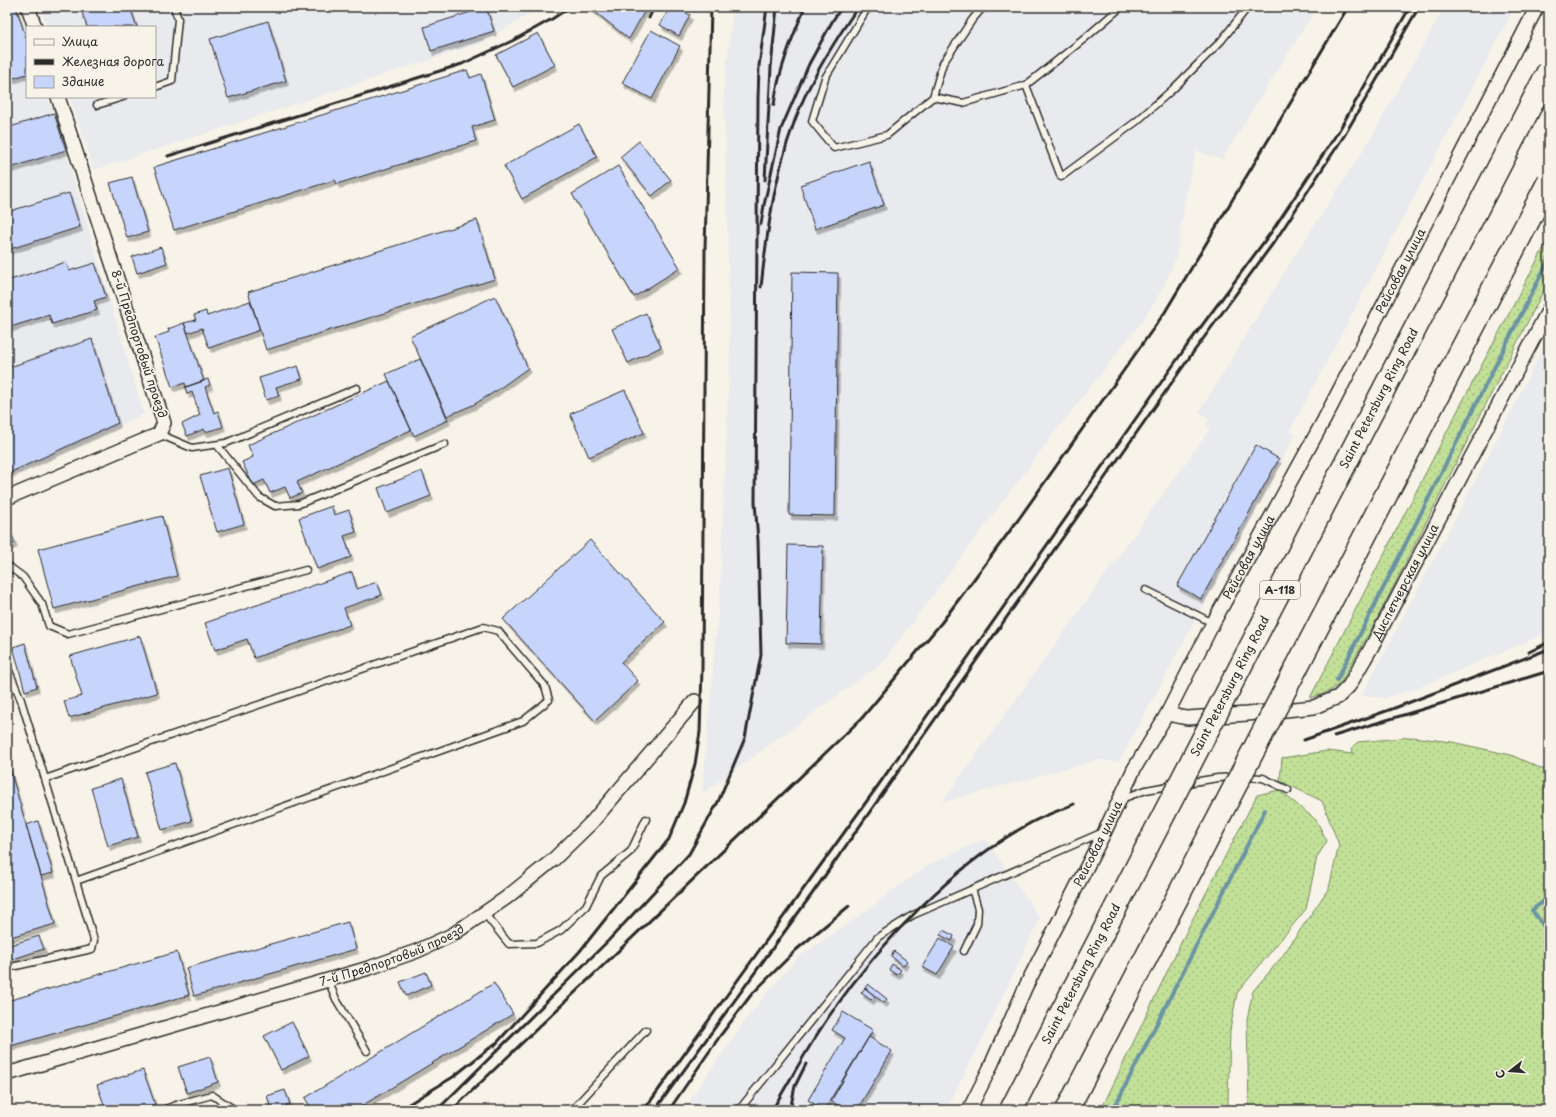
<svg xmlns="http://www.w3.org/2000/svg" width="1556" height="1117" font-family="'Playpen Sans',sans-serif">
  <defs>
    <pattern id="grass-dots" width="8" height="8" patternUnits="userSpaceOnUse"><rect width="8" height="8" fill="#c2e097"/><path d="M2 2h.1M6 6h.1" fill="none" stroke="#a7c082" stroke-width="1.8" stroke-linecap="round"/></pattern>
    <filter id="shadow"><feDropShadow dx="2.5" dy="4.5" stdDeviation="0" flood-color="#0004"/></filter>
  </defs>
  <rect width="100%" height="100%" fill="#f7f3e8"/>
  <filter id="ink" filterUnits="userSpaceOnUse"><feTurbulence type="fractalNoise" baseFrequency=".025" numOctaves="2"/><feDisplacementMap in="SourceGraphic" scale="8" xChannelSelector="R" yChannelSelector="G"/><feConvolveMatrix kernelMatrix="1 2 1 2 8 2 1 2 1" color-interpolation-filters="sRGB"/></filter>
  <g filter="url(#ink)">
    <path fill="#e9eaee" d="M7,7H16L27,41V97H47L54,113L144,414L7,477Z
      M40,7H537L536,10L481,43L94,170L70,97H155V27H47Z
      M733,7H1317L1222,159L1196,151L1185,200L1176,258L1162,290L1142,321L1042,449L882,663L702,794L720,590L730,351L724,88Z
      M1445,7H1515L1290,431L1295,435L1119,762L1098,760L942,802L1210,429L1206,425L1209,419L1199,412L1297,252L1366,146Z
      M1549,336V630L1526,642L1415,689L1385,698L1362,695L1497,439Z
      M985,839L1040,918L976,1052L945,1110H685L693,1096L749,1015L798,957L858,917L896,888L932,863Z"/>
    <path fill="url(#grass-dots)" stroke="#768661" d="M1549,238V280L1376,621L1341,682C1332,691 1322,695 1310,698L1457,412Z
      M1412,737L1452,742L1511,755L1549,772V1110H1249L1247,1019L1253,991L1281,958L1329,888L1339,845L1322,801L1280,781L1282,758L1327,751L1353,754L1352,747L1358,742Z
      M1279,790L1316,820L1327,841L1317,857L1306,909L1237,993L1230,1030L1228,1102L1230,1110H1101L1188,928L1257,795Z"/>
    <g fill="none" stroke-linecap="round" stroke-linejoin="round">
      <path stroke="#6b94a5" stroke-width="4" d="M1337,680L1549,259
        M1549,897L1532,910L1549,933
        M1113,1110L1265,810"/>
    </g>
    <path fill="#c7d4fb" stroke="#2b2b2b" filter="url(#shadow)" d="M7,7H16L27,41V74L7,80Z
      M80,7H130L137,27H87Z
      M486,7L494,31L431,51L424,27Z
      M589,7H647L629,39Z
      M670,7H675L690,15L679,36L660,25Z
      M268,21L286,81L228,98L210,39Z
      M651,30L680,46L652,99L622,83Z
      M538,33L555,65L513,87L496,55Z
      M467,70L470,78L481,74L495,120L472,127L476,141L337,184L335,180L174,230L154,167Z
      M54,113L66,150L7,169V128Z
      M579,124L597,157L522,199L504,166Z
      M639,141L671,180L652,196L620,157Z
      M869,161L884,205L815,229L800,185Z
      M618,166L680,268L634,297L572,194Z
      M132,177L148,232L127,238L110,183Z
      M69,193L80,227L7,250V212Z
      M477,220L495,279L266,350L248,292Z
      M161,247L167,263L137,273L132,257Z
      M66,262L69,271L95,263L106,297L94,301L97,310L52,324L49,315L7,328V281Z
      M792,272L838,273L835,516L789,515Z
      M495,296L528,368L496,391L473,405L447,416L410,336Z
      M250,301L260,330L209,348L202,328L188,333L184,323L196,320L194,315L206,311L207,316Z
      M646,313L661,347L628,363L612,329Z
      M184,323L204,381L186,387L185,383L172,387L155,337L169,332L168,329Z
      M92,339L118,423L7,474V368Z
      M420,359L448,420L414,436L386,374Z
      M298,366L302,379L276,387L279,396L266,400L259,378Z
      M208,379L210,385L205,387L214,413L218,411L223,427L205,432L204,429L187,436L182,424L200,415L192,392L187,394L185,387Z
      M389,381L411,430L297,482L302,493L290,498L285,487L270,493L264,480L253,485L242,462L253,457L248,445Z
      M625,390L644,433L589,457L570,414Z
      M1256,445L1279,459L1201,599L1177,586Z
      M228,468L244,524L217,532L200,476Z
      M422,471L431,496L387,513L378,488Z
      M332,506L334,515L349,510L356,532L344,536L351,557L317,569L299,518Z
      M162,516L177,576L54,609L38,549Z
      M7,524L15,543L7,546Z
      M590,540L665,622L621,662L638,681L595,721L503,619Z
      M788,545L823,546L821,644L786,643Z
      M352,572L357,589L377,582L382,595L344,608L350,625L254,658L247,639L215,650L205,623Z
      M140,636L157,693L69,718L64,701L82,696L70,656Z
      M25,643L37,687L25,691L13,647Z
      M7,759L55,924L7,938Z
      M175,763L192,821L162,830L145,772Z
      M121,779L138,837L108,846L91,788Z
      M38,821L53,873L41,876L26,825Z
      M348,922L356,949L194,996L186,968Z
      M943,930L954,936L952,941L940,935Z
      M39,936L44,949L7,961V946Z
      M940,938L954,947L937,975L922,967Z
      M894,951L907,961L903,966L891,956Z
      M177,952L189,995L7,1047V1001Z
      M892,964L901,970L897,975L889,970Z
      M426,972L431,985L406,996L400,982Z
      M494,983L513,1014L355,1110H312L305,1098Z
      M868,984L887,999L884,1003L865,988Z
      M865,988L875,996L871,1000L861,993Z
      M843,1012L873,1030L824,1110L808,1100L845,1038L832,1030Z
      M292,1022L309,1056L281,1070L264,1036Z
      M869,1037L892,1051L857,1110H847L831,1101Z
      M210,1057L218,1082L187,1093L178,1067Z
      M143,1070L155,1104L137,1110H106L97,1085Z
      M285,1090L290,1104L286,1105L288,1110H272L267,1096Z"/>
    <g fill="none" stroke-linecap="round" stroke-linejoin="round">
      <defs>
        <path id="service" d="M868,7L825,78L812,121L834,148L887,135L933,97L943,63L972,20L983,7
          M1026,85L1084,39L1121,7
          M155,87L172,81L178,19L174,7
          M933,97L963,103L1026,85L1061,177L1137,121L1174,88L1221,41L1248,7
          M97,105L123,97
          M159,434L192,448L226,443L357,388
          M217,445L259,497L275,506L299,504L445,444
          M7,565L23,577L42,604L49,626L68,634L306,570
          M1146,590L1213,623
          M7,666L21,700L94,940L92,949L7,968
          M1244,777L1263,778L1288,790
          M45,779L483,627L498,631L545,686L549,700L523,721L76,881
          M1187,783L1218,778L1235,777
          M1121,799L1146,790L1174,785
          M484,913L509,944L537,943L561,930L586,906L601,876L631,851L646,819
          M964,951L977,924L978,909L972,889
          M328,980L336,999L367,1051
          M163,1110L179,1104L212,1095L235,1110
          M572,1110L646,1030
          M739,1110L878,937L913,915L1103,832"/>
        <g id="minor">
          <path d="M28,7L35,27"/>
          <path d="M7,498L159,434L164,423L58,97"/>
          <path id="s1" d="M1167,714L1187,718L1247,714L1314,707L1338,697L1349,686L1371,648L1549,309"/>
          <path id="s2" d="M7,1074L369,968L417,951L452,935L506,898L554,859L592,822L695,701"/>
          <path id="s3" d="M969,1110L989,1070L1026,986L1105,831L1134,769L1167,714L1213,623L1324,420L1537,7"/>
        </g>
      </defs>
      <use href="#service" stroke="#2b2b2b" stroke-width="9"/>
      <use href="#minor" stroke="#2b2b2b" stroke-width="16"/>
      <use href="#service" stroke="#f7f3e8" stroke-width="6"/>
      <use href="#minor" stroke="#f7f3e8" stroke-width="13"/>
      <path stroke="#2b2b2b" stroke-width="3" d="M649,18L654,7
        M774,105C778,72 792,38 805,7
        M168,156L462,64L514,40L552,19L570,7
        M765,180L771,67L777,7
        M761,224L764,205L781,129L809,64L833,20L842,7
        M761,287C768,222 777,158 804,98C819,66 838,36 858,7
        M1529,652L1549,642
        M1334,736L1549,671
        M1304,740L1392,709L1549,649
        M494,1046L580,951L669,839L684,803L695,764L700,732L702,669L705,249L711,7
        M399,1110L453,1077L496,1043
        M437,1110L608,941L689,854L718,802L745,738L761,655L758,540L755,502L758,99L759,66L767,7
        M452,1110L862,718L942,622L1018,520L1165,312L1348,7
        M644,1110L877,787L1186,347L1272,231L1338,132L1410,7
        M655,1110L812,894L1192,354L1277,238L1344,136L1419,7
        M669,1110L720,1036L751,995L796,950L849,906
        M772,1110C792,1077 810,1043 832,1012C881,942 952,867 1027,825C1042,816 1059,811 1074,804
        M790,1110L795,1086L806,1064"/>
      <defs>
        <g id="motorway-bridge">
          <path id="s4" d="M1011,1110L1549,70"/>
          <path d="M1067,1110L1549,181"/>
        </g>
      </defs>
      <use href="#motorway-bridge" stroke="#2b2b2b" stroke-width="25" stroke-linecap="butt"/>
      <use href="#motorway-bridge" stroke="#f7f3e8" stroke-width="22"/>
    </g>
  </g>
  <g text-anchor="middle" stroke-width="3.5" stroke-linejoin="round" paint-order="stroke">
    <rect fill="#f7f3e8" stroke="#686764" stroke-width="1" x="1260" y="581" width="40" height="18" rx="3"/>
    <g font-size="11" font-weight="bold" fill="#2b2b2b">
      <text x="1280" y="594">А-118</text>
    </g>
    <g font-size="12" fill="#2b2b2b" stroke="#f7f3e8">
      <text dy="4" stroke="none"><textPath href="#s3" startOffset="944">Рейсовая улица</textPath></text>
      <text transform="translate(139 344) rotate(72)" y="4">8-й Предпортовый проезд</text>
      <text dy="4" stroke="none"><textPath href="#s4" startOffset="801">Saint Petersburg Ring Road</textPath></text>
      <text dy="4" stroke="none"><textPath href="#s3" startOffset="620">Рейсовая улица</textPath></text>
      <text dy="4" stroke="none"><textPath href="#s1" startOffset="308">Диспетчерская улица</textPath></text>
      <text dy="4" stroke="none"><textPath href="#s4" startOffset="477">Saint Petersburg Ring Road</textPath></text>
      <text dy="4" stroke="none"><textPath href="#s3" startOffset="296">Рейсовая улица</textPath></text>
      <text dy="4" stroke="none"><textPath href="#s2" startOffset="403">7-й Предпортовый проезд</textPath></text>
      <text dy="4" stroke="none"><textPath href="#s4" startOffset="153">Saint Petersburg Ring Road</textPath></text>
    </g>
  </g>
  <rect width="1556" height="1117" fill="none" stroke="#f7f3e8" stroke-width="24"/>
  <rect x="12" y="12" width="1532" height="1093" fill="none" stroke="#2b2b2b" stroke-width="1.5" filter="url(#ink)"/>
  <rect x="26" y="26" width="130" height="72" fill="#f7f3e8" stroke="#a5a39c"/>
  <rect x="34" y="39" width="20" height="6" fill="#f7f3e8" stroke="#a5a39c"/>
  <text x="62" y="46" font-size="12" fill="#2b2b2b">Улица</text>
  <rect x="34" y="59" width="20" height="6" fill="#2b2b2b" stroke="#a5a39c"/>
  <text x="62" y="66" font-size="12" fill="#2b2b2b">Железная дорога</text>
  <rect x="34" y="76" width="20" height="12" fill="#c7d4fb" stroke="#a5a39c"/>
  <text x="62" y="86" font-size="12" fill="#2b2b2b">Здание</text>
  <g transform="translate(1510 1071) rotate(253)" stroke="#f7f3e8" stroke-width="3" paint-order="stroke">
  <path d="M0-3L7 15L0 10L-7 15Z" fill="#2b2b2b"/>
  <text y="-6" font-size="11" font-weight="bold" text-anchor="middle" fill="#2b2b2b">С</text>
  </g>
</svg>
